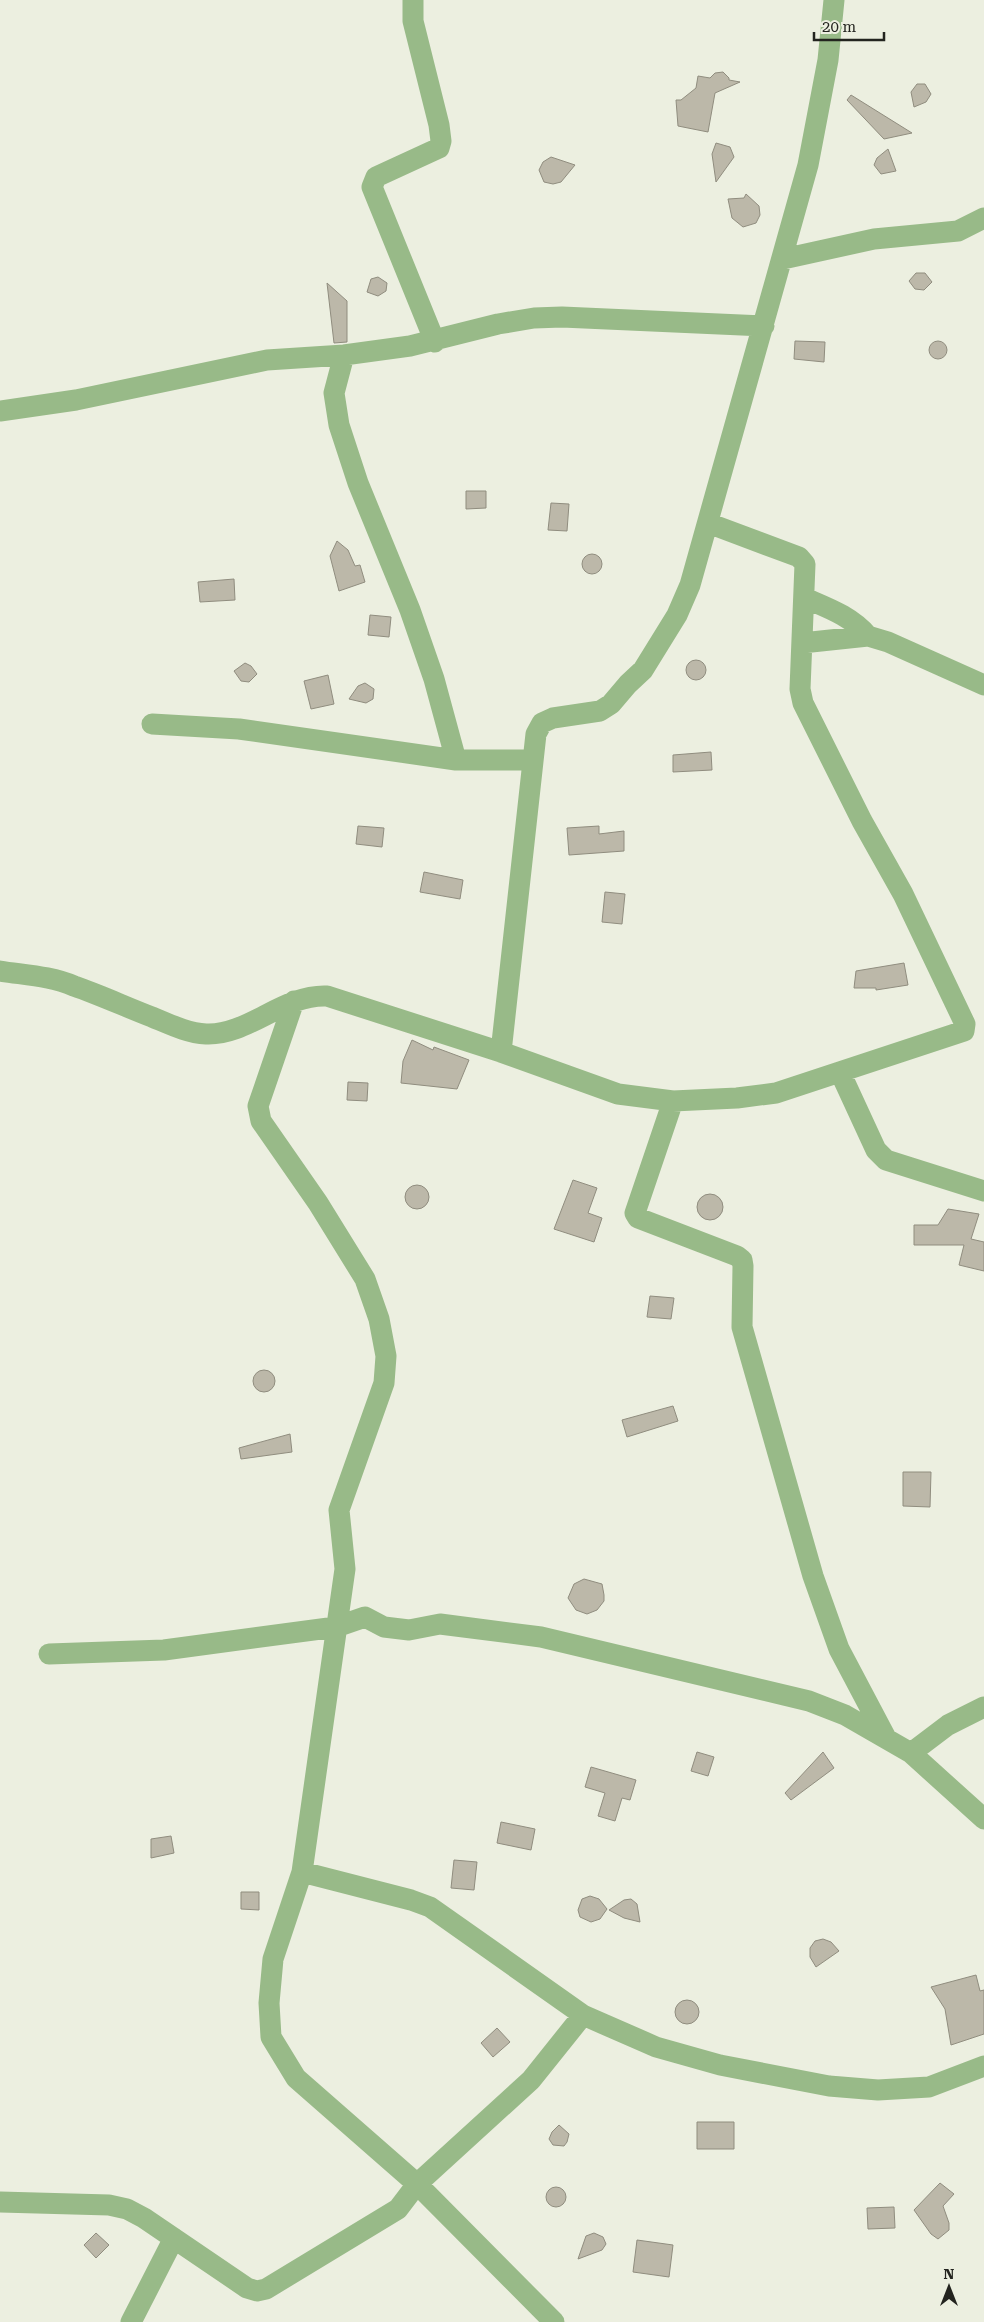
<svg xmlns="http://www.w3.org/2000/svg" width="984" height="2322" font-family="'Roboto Serif',serif">
  <rect width="100%" height="100%" fill="#ecefe0"/>
  <path fill="#bcb8a9" stroke="#908d7f" d="M723,72L729,78V80L740,82L715,93L708,132L678,126L676,100H681L696,88L698,76L710,78L715,73Z
    M917,84H925L931,94L926,102L914,107L911,92Z
    M851,95L912,133L884,139L847,100Z
    M716,143L730,147L734,157L716,182L712,154Z
    M888,149L896,171L881,174L874,165L877,158Z
    M551,157L575,165L561,182L553,184L544,182L539,170L543,162Z
    M746,194L759,206L760,215L756,223L743,227L732,218L728,199L744,198Z
    M916,273H925L932,282L924,290L915,289L909,281Z
    M378,277L387,283L386,291L378,296L367,292L371,279Z
    M327,283L347,301V342L334,343Z
    M929 350a9 9 0 1 1 18 0a9 9 0 1 1-18 0Z
    M795,341L825,342L824,362L794,359Z
    M466,491H486V508L466,509Z
    M551,503L569,504L567,531L548,530Z
    M337,541L348,550L355,566L360,565L365,582L339,591L330,556Z
    M582 564a10 10 0 1 1 20 0a10 10 0 1 1-20 0Z
    M234,579L235,600L200,602L198,582Z
    M370,615L391,617L389,637L368,635Z
    M686 670a10 10 0 1 1 20 0a10 10 0 1 1-20 0Z
    M245,663L251,666L257,674L249,682L241,681L234,671Z
    M328,675L334,704L311,709L304,681Z
    M365,683L374,689L373,699L366,703L349,699L358,686Z
    M711,752L712,770L673,772V755Z
    M358,826L384,828L382,847L356,844Z
    M599,826V834L624,831V851L569,855L567,828Z
    M424,872L463,880L460,899L420,892Z
    M605,892L625,894L622,924L602,922Z
    M904,963L908,985L876,990V988H854L856,971Z
    M412,1040L433,1050L434,1047L469,1060L457,1089L401,1083L403,1061Z
    M348,1082L368,1083L367,1101L347,1100Z
    M573,1180L597,1188L588,1213L602,1218L594,1242L554,1229Z
    M405 1197a12 12 0 1 1 24 0a12 12 0 1 1-24 0Z
    M697 1207a13 13 0 1 1 26 0a13 13 0 1 1-26 0Z
    M948,1209L979,1214L971,1239L984,1242V1271L959,1265L964,1245H914V1225H938Z
    M650,1296L674,1298L671,1319L647,1317Z
    M253 1381a11 11 0 1 1 22 0a11 11 0 1 1-22 0Z
    M673,1406L678,1421L627,1437L622,1420Z
    M290,1434L292,1452L241,1459L239,1448Z
    M903,1472H931L930,1507L903,1506Z
    M584,1579L602,1584L604,1595V1601L597,1610L587,1614L576,1610L568,1598L574,1584Z
    M697,1752L714,1757L708,1776L691,1771Z
    M823,1752L834,1768L791,1800L785,1793Z
    M591,1767L636,1780L630,1800L622,1798L615,1821L598,1816L605,1793L585,1787Z
    M501,1822L535,1829L531,1850L497,1843Z
    M171,1836L174,1853L151,1858V1839Z
    M454,1860L477,1862L474,1890L451,1888Z
    M241,1892H259V1910L241,1909Z
    M590,1896L599,1899L607,1909L600,1919L591,1922L580,1917L578,1910L582,1899Z
    M631,1899L637,1904L640,1922L624,1918L609,1910L624,1900Z
    M823,1939L831,1942L839,1951L816,1967L810,1957V1948L815,1941Z
    M976,1975L980,1991L984,1990V2034L951,2045L945,2009L931,1987Z
    M675 2012a12 12 0 1 1 24 0a12 12 0 1 1-24 0Z
    M497,2028L510,2042L493,2057L481,2043Z
    M697,2122H734V2149H697Z
    M559,2125L569,2134L567,2142L564,2146L553,2145L549,2139L552,2132Z
    M940,2183L954,2194L943,2206L949,2223V2230L938,2239L931,2234L914,2210Z
    M546 2197a10 10 0 1 1 20 0a10 10 0 1 1-20 0Z
    M894,2207L895,2228L868,2229L867,2208Z
    M96,2233L109,2245L96,2258L84,2245Z
    M594,2233L603,2237L606,2244L602,2250L578,2259L586,2236Z
    M637,2240L673,2245L669,2277L633,2272Z"/>
  <g fill="none" stroke-linecap="round" stroke-linejoin="round">
    <path stroke="#98ba88" stroke-width="21" d="M413,0V21L439,125L441,141L439,148L376,177L372,187L435,342
      M783,259L874,239L958,231L984,218
      M344,355L334,393L339,425L358,483L410,610L434,679L456,760
      M0,411L76,400L267,360L344,355L410,346L498,324L534,318L562,317L764,326
      M805,598C828,608 851,616 868,636
      M802,643L868,636L888,642L984,685
      M152,724L239,729L456,760H533
      M0,971C25,975 51,976 74,986C100,995 126,1007 152,1017C169,1024 187,1033 206,1034C248,1036 283,994 327,996L501,1052L618,1094L673,1101L737,1098L776,1093L964,1031L965,1024L903,894L862,821L803,703L800,689L805,564L799,557L708,523
      M294,1001L258,1106L261,1121L318,1203L365,1279L379,1319L386,1356L384,1383L339,1510L345,1569L342,1590L302,1872L273,1959L269,2003L271,2037L296,2078L417,2184L554,2322
      M501,1052L536,734L542,723L553,718L600,711L611,704L628,684L643,670L677,615L690,585L808,165L828,60L834,0
      M840,1072L876,1150L886,1160L984,1191
      M673,1101L635,1213L638,1218L737,1256L742,1260L743,1266L742,1327L813,1576L839,1649L886,1738
      M49,1654L164,1650L336,1627L365,1617L384,1627L409,1630L440,1624L541,1637L809,1701L845,1715L911,1753L984,1819
      M911,1753L948,1725L984,1707
      M302,1872L411,1900L430,1907L583,2015L656,2047L720,2065L829,2086L878,2090L929,2087L984,2066
      M0,2202L109,2205L127,2209L144,2218L247,2288L257,2291L266,2289L398,2209L417,2184L531,2080L583,2015
      M131,2322L174,2238"/>
  </g>
  <g transform="translate(949 2287)" stroke="#ecefe0" stroke-width="4" paint-order="stroke">
  <path d="M0-4L9 19L0 12L-9 19Z" fill="#23241f"/>
  <text y="-8" font-size="14" font-weight="bold" text-anchor="middle" fill="#23241f">N</text>
  </g>
  <path d="M814 32v8h70v-8" fill="none" stroke="#23241f" stroke-width="2.5"/>
  <text x="822" y="32" font-size="15" fill="#23241f" stroke="#ecefe0" stroke-width="4" paint-order="stroke">20 m</text>
</svg>
